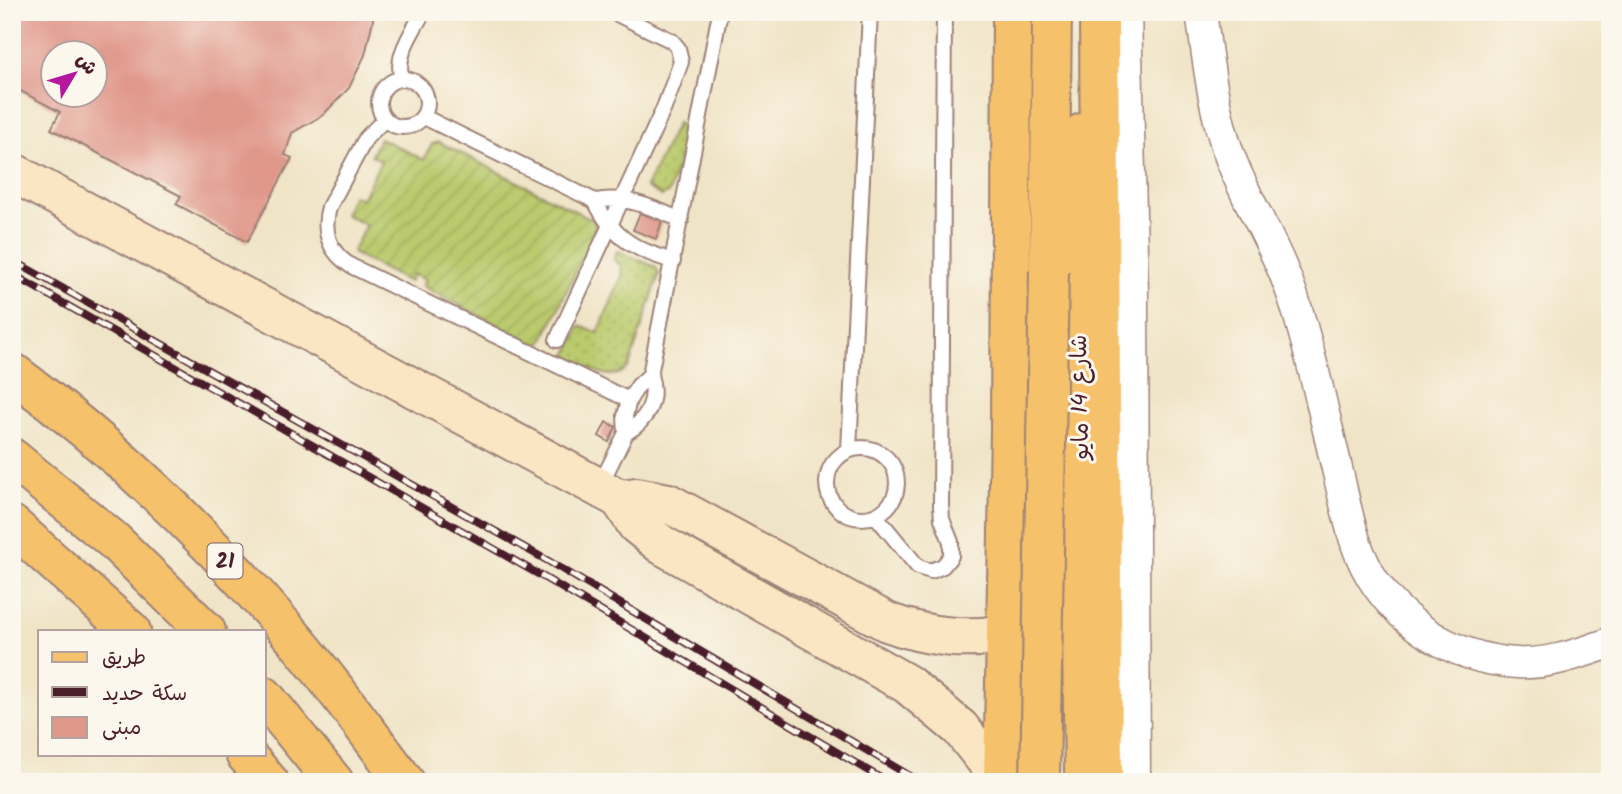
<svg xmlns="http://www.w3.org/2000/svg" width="1622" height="794" font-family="Kalam,'Playpen Sans Arabic',sans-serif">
  <defs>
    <pattern id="grass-dots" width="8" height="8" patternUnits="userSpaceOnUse" patternTransform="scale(1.75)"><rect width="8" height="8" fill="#baca6d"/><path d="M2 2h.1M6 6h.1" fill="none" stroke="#a1ad5f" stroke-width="1.8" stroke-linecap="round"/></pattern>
    <pattern id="garden-furrows" width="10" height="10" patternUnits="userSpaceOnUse" patternTransform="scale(1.75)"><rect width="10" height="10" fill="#baca6d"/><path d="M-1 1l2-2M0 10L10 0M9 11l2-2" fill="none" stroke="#a1ad5f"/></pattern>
  </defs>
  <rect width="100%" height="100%" fill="#fbf7ec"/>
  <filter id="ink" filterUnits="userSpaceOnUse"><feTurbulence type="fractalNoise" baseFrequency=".0143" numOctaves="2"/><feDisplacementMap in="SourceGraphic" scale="14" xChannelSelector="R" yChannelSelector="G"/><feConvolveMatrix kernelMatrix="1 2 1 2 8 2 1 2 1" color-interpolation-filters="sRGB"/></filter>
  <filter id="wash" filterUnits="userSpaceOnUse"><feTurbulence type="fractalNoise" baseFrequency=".00686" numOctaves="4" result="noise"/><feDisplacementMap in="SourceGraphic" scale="28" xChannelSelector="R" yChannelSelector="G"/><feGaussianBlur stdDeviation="1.57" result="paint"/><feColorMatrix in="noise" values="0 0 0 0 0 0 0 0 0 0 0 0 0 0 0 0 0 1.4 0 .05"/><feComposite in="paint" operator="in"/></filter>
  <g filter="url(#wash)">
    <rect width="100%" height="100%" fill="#f0e4c6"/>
    <path fill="url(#grass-dots)" stroke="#82744c" stroke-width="2" d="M677,123L689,129L669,192L662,196L646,187Z
      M617,251L656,267L659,275L629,366C612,387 585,365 567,356L580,326L598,333L622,276L621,266L614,259Z"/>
    <path fill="url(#garden-furrows)" stroke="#82744c" stroke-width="2" d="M380,138L424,160L432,144L439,142L595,221L596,229L542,343L534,344L422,286L425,280L413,274L409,282L352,253L366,225L344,214L353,195L362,199L381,161L371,155Z"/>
    <g id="blocks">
      <path fill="#e0988b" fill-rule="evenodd" d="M23,12H373V20L365,55L349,88L323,115L292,133L285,155L292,158L247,242L176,204L181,196L51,129L60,112L15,88L12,93V30ZM52,52H94V94H52Z
        M640,213L662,221L656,239L633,230Z
        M606,422L616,427L609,442L599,436Z"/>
    </g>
  </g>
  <g filter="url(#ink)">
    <use href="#blocks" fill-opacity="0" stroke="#9d8278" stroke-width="2"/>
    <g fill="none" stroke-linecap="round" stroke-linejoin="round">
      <defs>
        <path id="lane" d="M379 103a24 24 0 1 1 48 0a24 24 0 1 1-48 0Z
          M402,79C394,56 413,32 423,12
          M424,117L595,201C626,195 653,208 681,220
          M385,119L366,138L329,207C322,232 330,253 351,266L629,400
          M595,201C613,238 635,250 673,261
          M557,340L664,108L681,62L678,48L672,41L613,12
          M626,433C648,420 658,399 650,375L720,12
          M827 483a35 35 0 1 1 70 0a35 35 0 1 1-70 0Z
          M849,450L870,12
          M600,485L626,433L625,416L629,400L638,386L650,375
          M876,516L918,567L931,571L943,566L951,556V542L942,519L941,506L944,12"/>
        <path id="street" d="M1126,12L1133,293L1135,782
          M1201,12C1208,61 1213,111 1230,157C1249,207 1279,251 1295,303C1313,360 1325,419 1339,477C1345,503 1350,530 1360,554C1386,617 1450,659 1517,663C1549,665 1580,653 1610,643"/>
        <path id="secondary" d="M12,172L620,499L637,525L662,545L907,684L960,728L1003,782
          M620,499L636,497L668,503L887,622C928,637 964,641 1006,634"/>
        <path id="primary" d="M1082,133L1077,325L1084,776
          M1003,782L1010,431L1012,12"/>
        <path id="highway" d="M1099,12L1103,782
          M1049,271L1052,12
          M12,372C116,449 211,540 294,638C333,684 369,734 405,782
          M12,458L113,540L206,631
          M12,525L131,631
          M264,696L334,782
          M245,754L269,782"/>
      </defs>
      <use href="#lane" stroke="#9d8278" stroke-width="18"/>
      <use href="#street" stroke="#9d8278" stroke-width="33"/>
      <use href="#secondary" stroke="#9d8278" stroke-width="42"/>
      <use href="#primary" stroke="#9d8278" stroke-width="42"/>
      <use href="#highway" stroke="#9d8278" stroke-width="42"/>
      <use href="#lane" stroke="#fff" stroke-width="14"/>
      <use href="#street" stroke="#fff" stroke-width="30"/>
      <use href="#secondary" stroke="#fbe6c4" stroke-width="38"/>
      <use href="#primary" stroke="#f5c16b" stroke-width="38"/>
      <use href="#highway" stroke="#f5c16b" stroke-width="38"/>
      <defs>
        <path id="rail" d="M12,260L550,562L920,782
          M12,274L545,578L887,782"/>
      </defs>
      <use href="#rail" stroke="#4a1f2b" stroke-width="8"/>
      <use href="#rail" stroke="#fbf7ec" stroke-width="5" stroke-dasharray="16" stroke-linecap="butt"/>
      <defs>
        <path id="highway-bridge" d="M1040,782L1049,271"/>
      </defs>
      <use href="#highway-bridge" stroke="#9d8278" stroke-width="42" stroke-linecap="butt"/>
      <use href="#highway-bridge" stroke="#f5c16b" stroke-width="38"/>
    </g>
  </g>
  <g text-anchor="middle" stroke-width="6" stroke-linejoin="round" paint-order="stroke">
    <rect fill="#fbf7ec" stroke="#7f6065" stroke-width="2" x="207.5" y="543.5" width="35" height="35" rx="5"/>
    <g font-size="21" font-weight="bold" fill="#4a1f2b">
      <text x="225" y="568">21</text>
    </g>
    <g font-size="23" fill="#4a1f2b" stroke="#fbf7ec">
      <text transform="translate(1079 397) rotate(-91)" y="8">شارع 14 مايو</text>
    </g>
  </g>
  <rect width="1622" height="794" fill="none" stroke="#fbf7ec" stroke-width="42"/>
  <rect x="38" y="630" width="228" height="126" fill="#fbf7ec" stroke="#b4a19f" stroke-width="2"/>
  <rect x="52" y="652" width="35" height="10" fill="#f5c16b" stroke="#b4a19f" stroke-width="2"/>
  <text x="102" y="664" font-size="21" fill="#4a1f2b">طريق</text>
  <rect x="52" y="687" width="35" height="10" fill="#4a1f2b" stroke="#b4a19f" stroke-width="2"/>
  <text x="102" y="700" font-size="21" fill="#4a1f2b">سكة حديد</text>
  <rect x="52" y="717" width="35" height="21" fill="#e0988b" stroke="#b4a19f" stroke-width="2"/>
  <text x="102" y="734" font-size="21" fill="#4a1f2b">مبنى</text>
  <g transform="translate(74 74) rotate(52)"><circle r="33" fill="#fbf7ec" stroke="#b4a19f" stroke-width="2"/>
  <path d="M0-5L12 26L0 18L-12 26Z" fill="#b5179e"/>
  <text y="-10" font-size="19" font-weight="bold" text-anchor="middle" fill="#4a1f2b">ش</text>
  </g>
</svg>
